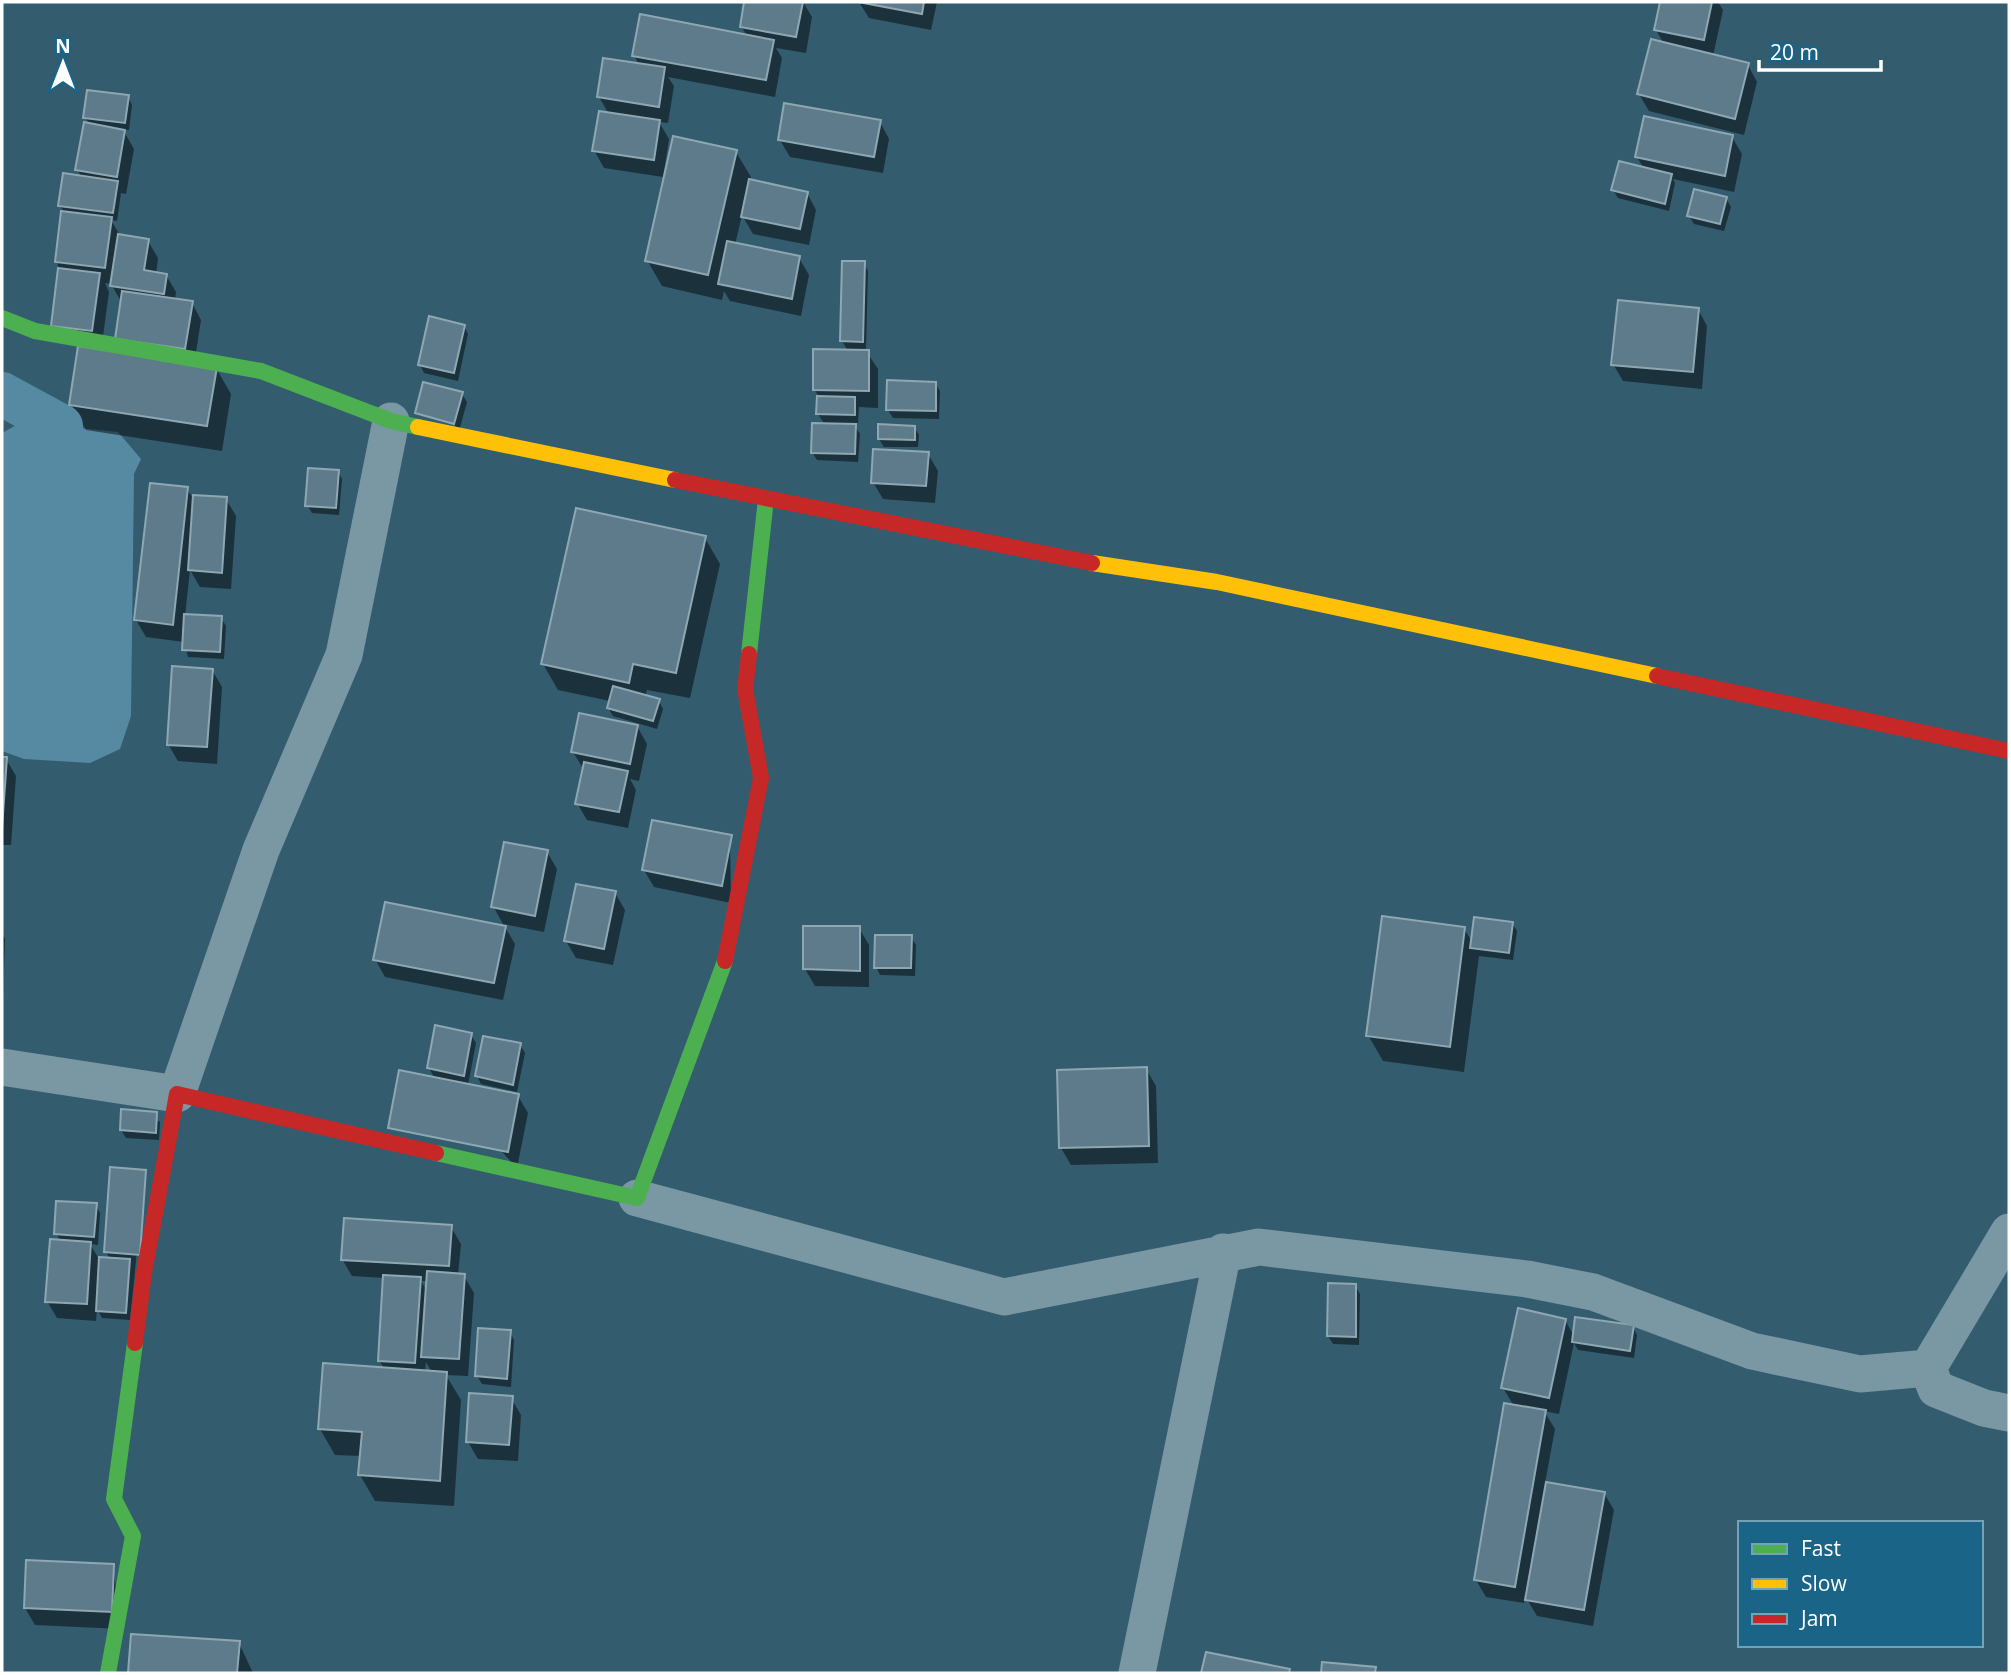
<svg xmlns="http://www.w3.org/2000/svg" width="2011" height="1675" font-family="'Open Sans',sans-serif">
  <rect width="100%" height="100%" fill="#335c6f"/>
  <path fill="#568aa3" d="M22,422L118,432L141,459L134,474L131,716L120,749L90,763L24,759L2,751V433Z"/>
  <path fill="#0007" fill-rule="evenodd" d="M746,2H803L812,17L806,53L776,48L782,58L775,97L668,77L674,86L668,123L659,122L669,139L663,177L604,168L594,150L609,114L599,97L639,65L634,55L747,36L741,26Z
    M859,2H937L931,30L869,18Z
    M1662,2H1718L1723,10L1713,56L1748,65L1757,82L1744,135L1649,111L1639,94L1664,44L1656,30Z
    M128,97L132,105L129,130H123L134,149L126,194L121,193L117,221L111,220L121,237L148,241L158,258L156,274L166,275L176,292L175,300L192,303L201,320L194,365L216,368L231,394L222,451L86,430L71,404L80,345L57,262L63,210L60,206L82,178L77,169L90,125L85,117ZM105,283L111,284L122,303L126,355L101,351L109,292Z
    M880,122L889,139L883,173L790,157L780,140Z
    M1732,137L1742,154L1734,192L1673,179L1675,183L1669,211L1618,198L1613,190L1644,169L1637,157Z
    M736,152L751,177L750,181L807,193L816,210L809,245L753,234L742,215L735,245L799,258L809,275L801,316L730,301L724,291L722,300L662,286L647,260Z
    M1726,198L1731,207L1724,231L1694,224L1689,216Z
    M864,263L868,271L866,351L878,369V408L859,407L858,423H853L860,434L858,462L817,460L812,452L825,425L818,414L819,397L814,389L848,351L842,341Z
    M1698,309L1707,326L1702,389L1623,381L1613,364Z
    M464,326L468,334L458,381L424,373L420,365Z
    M935,383L940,391L939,419L893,418L888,410Z
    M425,384L462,394L467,402L459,431Z
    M914,427L919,435L918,447H884L879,439Z
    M928,454L938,471L935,503L883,499L873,482Z
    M338,471L342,479L339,515L312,513L307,505Z
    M187,489L195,502L226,499L236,516L231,589L200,587L190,570L185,616L221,618L226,626L224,659L188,657L184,642L146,637L136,620Z
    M705,538L720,564L690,698L647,690L645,697L659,701L663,709L657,729L613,716L608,708L610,701L558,690L543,664Z
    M212,670L222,687L217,764L178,761L168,744Z
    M637,726L647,744L639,781L630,779L636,790L628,828L587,820L577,803L584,770L573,752Z
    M2,759H6L16,776L11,845H2Z
    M730,837L731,903L654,887L644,870Z
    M547,852L557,869L544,932L503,924L493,906Z
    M615,893L625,910L613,965L576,958L566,941Z
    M1512,923L1517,931L1513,960L1479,956L1464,1072L1383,1061L1368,1035L1464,929L1473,943Z
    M505,927L515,944L503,1000L385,977L375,959Z
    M859,928L869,945V987L815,986L805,969Z
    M2,933L5,939L2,1031Z
    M911,937L916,945L915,976L880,975L876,967Z
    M471,1035L476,1043L468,1085L518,1096L528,1113L517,1168L435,1079L429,1068Z
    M520,1045L525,1053L517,1092L481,1084L477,1076Z
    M1146,1069L1156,1086L1158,1163L1071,1165L1061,1148Z
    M160,1121L159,1140L126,1138L121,1130Z
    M145,1172L130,1320L102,1318L97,1309L96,1321L57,1318L47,1301L61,1242L56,1233L96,1205L100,1213L98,1245L90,1244L99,1259H110L106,1252Z
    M451,1227L461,1244L458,1275L464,1276L474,1293L468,1376L446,1375L461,1400L454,1506L375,1501L360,1475L362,1456L335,1455L320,1429L385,1370L379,1360L385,1278L352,1276L342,1259ZM421,1281H428L427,1291ZM426,1362L432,1373L425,1372Z
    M1355,1286L1360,1294L1359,1345L1333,1344L1328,1336Z
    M1565,1320L1574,1336L1633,1327L1637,1335L1634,1358L1578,1350L1574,1343L1559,1414L1544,1411L1555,1429L1545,1483L1604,1493L1614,1510L1593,1626L1537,1616L1525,1596L1524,1603L1486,1597L1476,1580L1514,1406L1503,1388Z
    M510,1332L514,1340L511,1387L482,1384L477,1376Z
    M511,1398L521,1415L518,1461L478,1459L468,1442Z
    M113,1565L121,1629L35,1625L25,1608Z
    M132,1636L239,1643L253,1673H130Z"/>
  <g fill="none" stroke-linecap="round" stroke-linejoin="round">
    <path stroke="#568aa3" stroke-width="44" d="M2,394L61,426"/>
  </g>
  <path fill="#5d7b8a" stroke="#8ea7b2" stroke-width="2" d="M744,2H803L796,37L740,27Z
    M858,2H924L922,14Z
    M1660,2H1712L1704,40L1654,30Z
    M640,14L774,40L766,80L632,56Z
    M1651,39L1749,63L1735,119L1637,94Z
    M603,58L665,67L659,107L597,97Z
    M87,90L129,95L125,123L83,118Z
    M784,103L881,120L874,157L778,140Z
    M599,111L660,120L654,160L592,151Z
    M1644,116L1733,135L1725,176L1635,157Z
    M84,122L125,130L117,177L75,170Z
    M673,136L737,150L708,275L645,261Z
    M1619,161L1672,174L1665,204L1611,190Z
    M63,173L118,181L113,213L58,206Z
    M749,179L808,192L800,229L741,217Z
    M1694,189L1727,197L1720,224L1687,216Z
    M61,211L112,217L105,268L55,262Z
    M118,234L149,239L144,270L167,274L164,294L110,286Z
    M727,241L800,256L792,299L718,284Z
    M842,261H865L863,342L840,341Z
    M58,268L100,273L92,331L51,326Z
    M122,291L193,301L185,349L115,339Z
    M1618,300L1699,308L1693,372L1611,365Z
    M429,316L465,325L454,373L418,365Z
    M78,346L217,367L207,426L69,405Z
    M813,349L869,350V391L813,390Z
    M887,380L936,382V411L886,410Z
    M423,382L463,392L454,424L415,413Z
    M817,396L855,397V415L816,414Z
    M812,423L856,424L855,454L811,453Z
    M878,424L915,426V440L878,439Z
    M873,449L929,452L926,486L871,483Z
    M308,468L339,470L336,508L305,506Z
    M150,483L188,487L173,625L134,620Z
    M193,495L227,497L222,573L188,570Z
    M576,508L706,536L676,673L633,664L629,683L541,664Z
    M184,614L222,616L220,652L182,650Z
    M172,666L213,669L207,747L167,745Z
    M613,686L660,699L653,721L607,708Z
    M579,713L638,725L630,764L571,752Z
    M2,757H7L2,829Z
    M584,762L628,771L619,812L575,804Z
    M652,820L732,835L722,886L642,870Z
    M504,842L548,850L535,916L491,907Z
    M576,884L616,891L604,949L564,941Z
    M385,902L506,926L494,983L373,960Z
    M1382,916L1465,927L1450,1047L1366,1036Z
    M1474,917L1513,922L1509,953L1470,948Z
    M803,926H860V971L803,969Z
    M875,935H912L911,968H874Z
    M435,1025L472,1033L464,1076L427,1068Z
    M483,1036L521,1043L513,1085L475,1076Z
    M1147,1067L1149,1146L1059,1148L1057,1070Z
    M399,1070L519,1094L508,1152L388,1128Z
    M121,1109L157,1112L156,1133L120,1130Z
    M110,1167L146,1170L140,1255L104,1252Z
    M56,1201L97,1203L94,1237L54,1234Z
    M344,1218L452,1225L449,1266L341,1260Z
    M50,1239L91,1242L87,1304L45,1302Z
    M99,1257L130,1259L126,1313L96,1311Z
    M427,1271L465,1274L459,1359L421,1357Z
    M383,1275L421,1277L415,1363L378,1361Z
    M1328,1283L1356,1284V1337L1327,1336Z
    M1518,1308L1566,1319L1549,1398L1501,1388Z
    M1575,1317L1634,1325L1630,1351L1572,1342Z
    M478,1328L511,1330L507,1379L475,1376Z
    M323,1363L447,1372L440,1481L358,1475L362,1432L318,1429Z
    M469,1393L513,1396L509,1445L466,1442Z
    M1504,1403L1546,1410L1515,1587L1474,1580Z
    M1546,1482L1605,1492L1584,1610L1525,1600Z
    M26,1560L114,1564L112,1612L24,1608Z
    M131,1634L240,1641L237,1673H128Z
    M1206,1652L1290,1669L1289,1673H1201Z
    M1322,1662L1376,1667L1375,1673H1321Z"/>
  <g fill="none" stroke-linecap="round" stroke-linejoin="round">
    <path stroke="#7a97a4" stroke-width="37" d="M2,1067L177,1094L261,850L344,655L391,421
      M637,1198L1004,1297L1259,1247L1527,1279L1593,1292L1752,1351L1860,1374L1928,1368
      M1928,1368L2009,1232
      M1928,1368L1936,1389L1984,1408L2009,1413
      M1137,1673L1223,1252"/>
    <path stroke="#4caf50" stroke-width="16" d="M2,318L35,331L261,371L391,421L418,427
      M749,654L766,499
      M436,1153L637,1198L725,961
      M108,1673L133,1536L114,1499L135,1343"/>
    <path stroke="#ffc107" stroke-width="16" d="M418,427L675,480
      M1092,563L1217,582L1657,676"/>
    <path stroke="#c62828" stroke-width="16" d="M675,480L1092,563
      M1657,676L2009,751
      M725,961L761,778L745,689L749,654
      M135,1343L144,1273L177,1094L436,1153"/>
  </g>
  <rect width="2011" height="1675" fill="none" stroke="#ffffff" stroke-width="7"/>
  <rect x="1738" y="1521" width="245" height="126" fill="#1a6488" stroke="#76a2b8" stroke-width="2"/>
  <rect x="1752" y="1544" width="35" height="10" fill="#4caf50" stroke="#76a2b8" stroke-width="2"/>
  <text x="1801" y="1556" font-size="21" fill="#ffffff">Fast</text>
  <rect x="1752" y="1579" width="35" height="10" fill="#ffc107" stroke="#76a2b8" stroke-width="2"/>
  <text x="1801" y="1591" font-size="21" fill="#ffffff">Slow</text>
  <rect x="1752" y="1614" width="35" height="10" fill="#c62828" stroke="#76a2b8" stroke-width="2"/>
  <text x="1801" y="1626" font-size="21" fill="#ffffff">Jam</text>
  <g transform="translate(63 63)" stroke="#1a6488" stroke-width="5" paint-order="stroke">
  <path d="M0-5L12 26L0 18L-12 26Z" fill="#ffffff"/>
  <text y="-10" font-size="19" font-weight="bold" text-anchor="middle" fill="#ffffff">N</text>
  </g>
  <path d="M1759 60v10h122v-10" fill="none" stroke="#ffffff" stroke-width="3.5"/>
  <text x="1770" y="60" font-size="21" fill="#ffffff" stroke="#1a6488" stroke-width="5" paint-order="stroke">20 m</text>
</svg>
